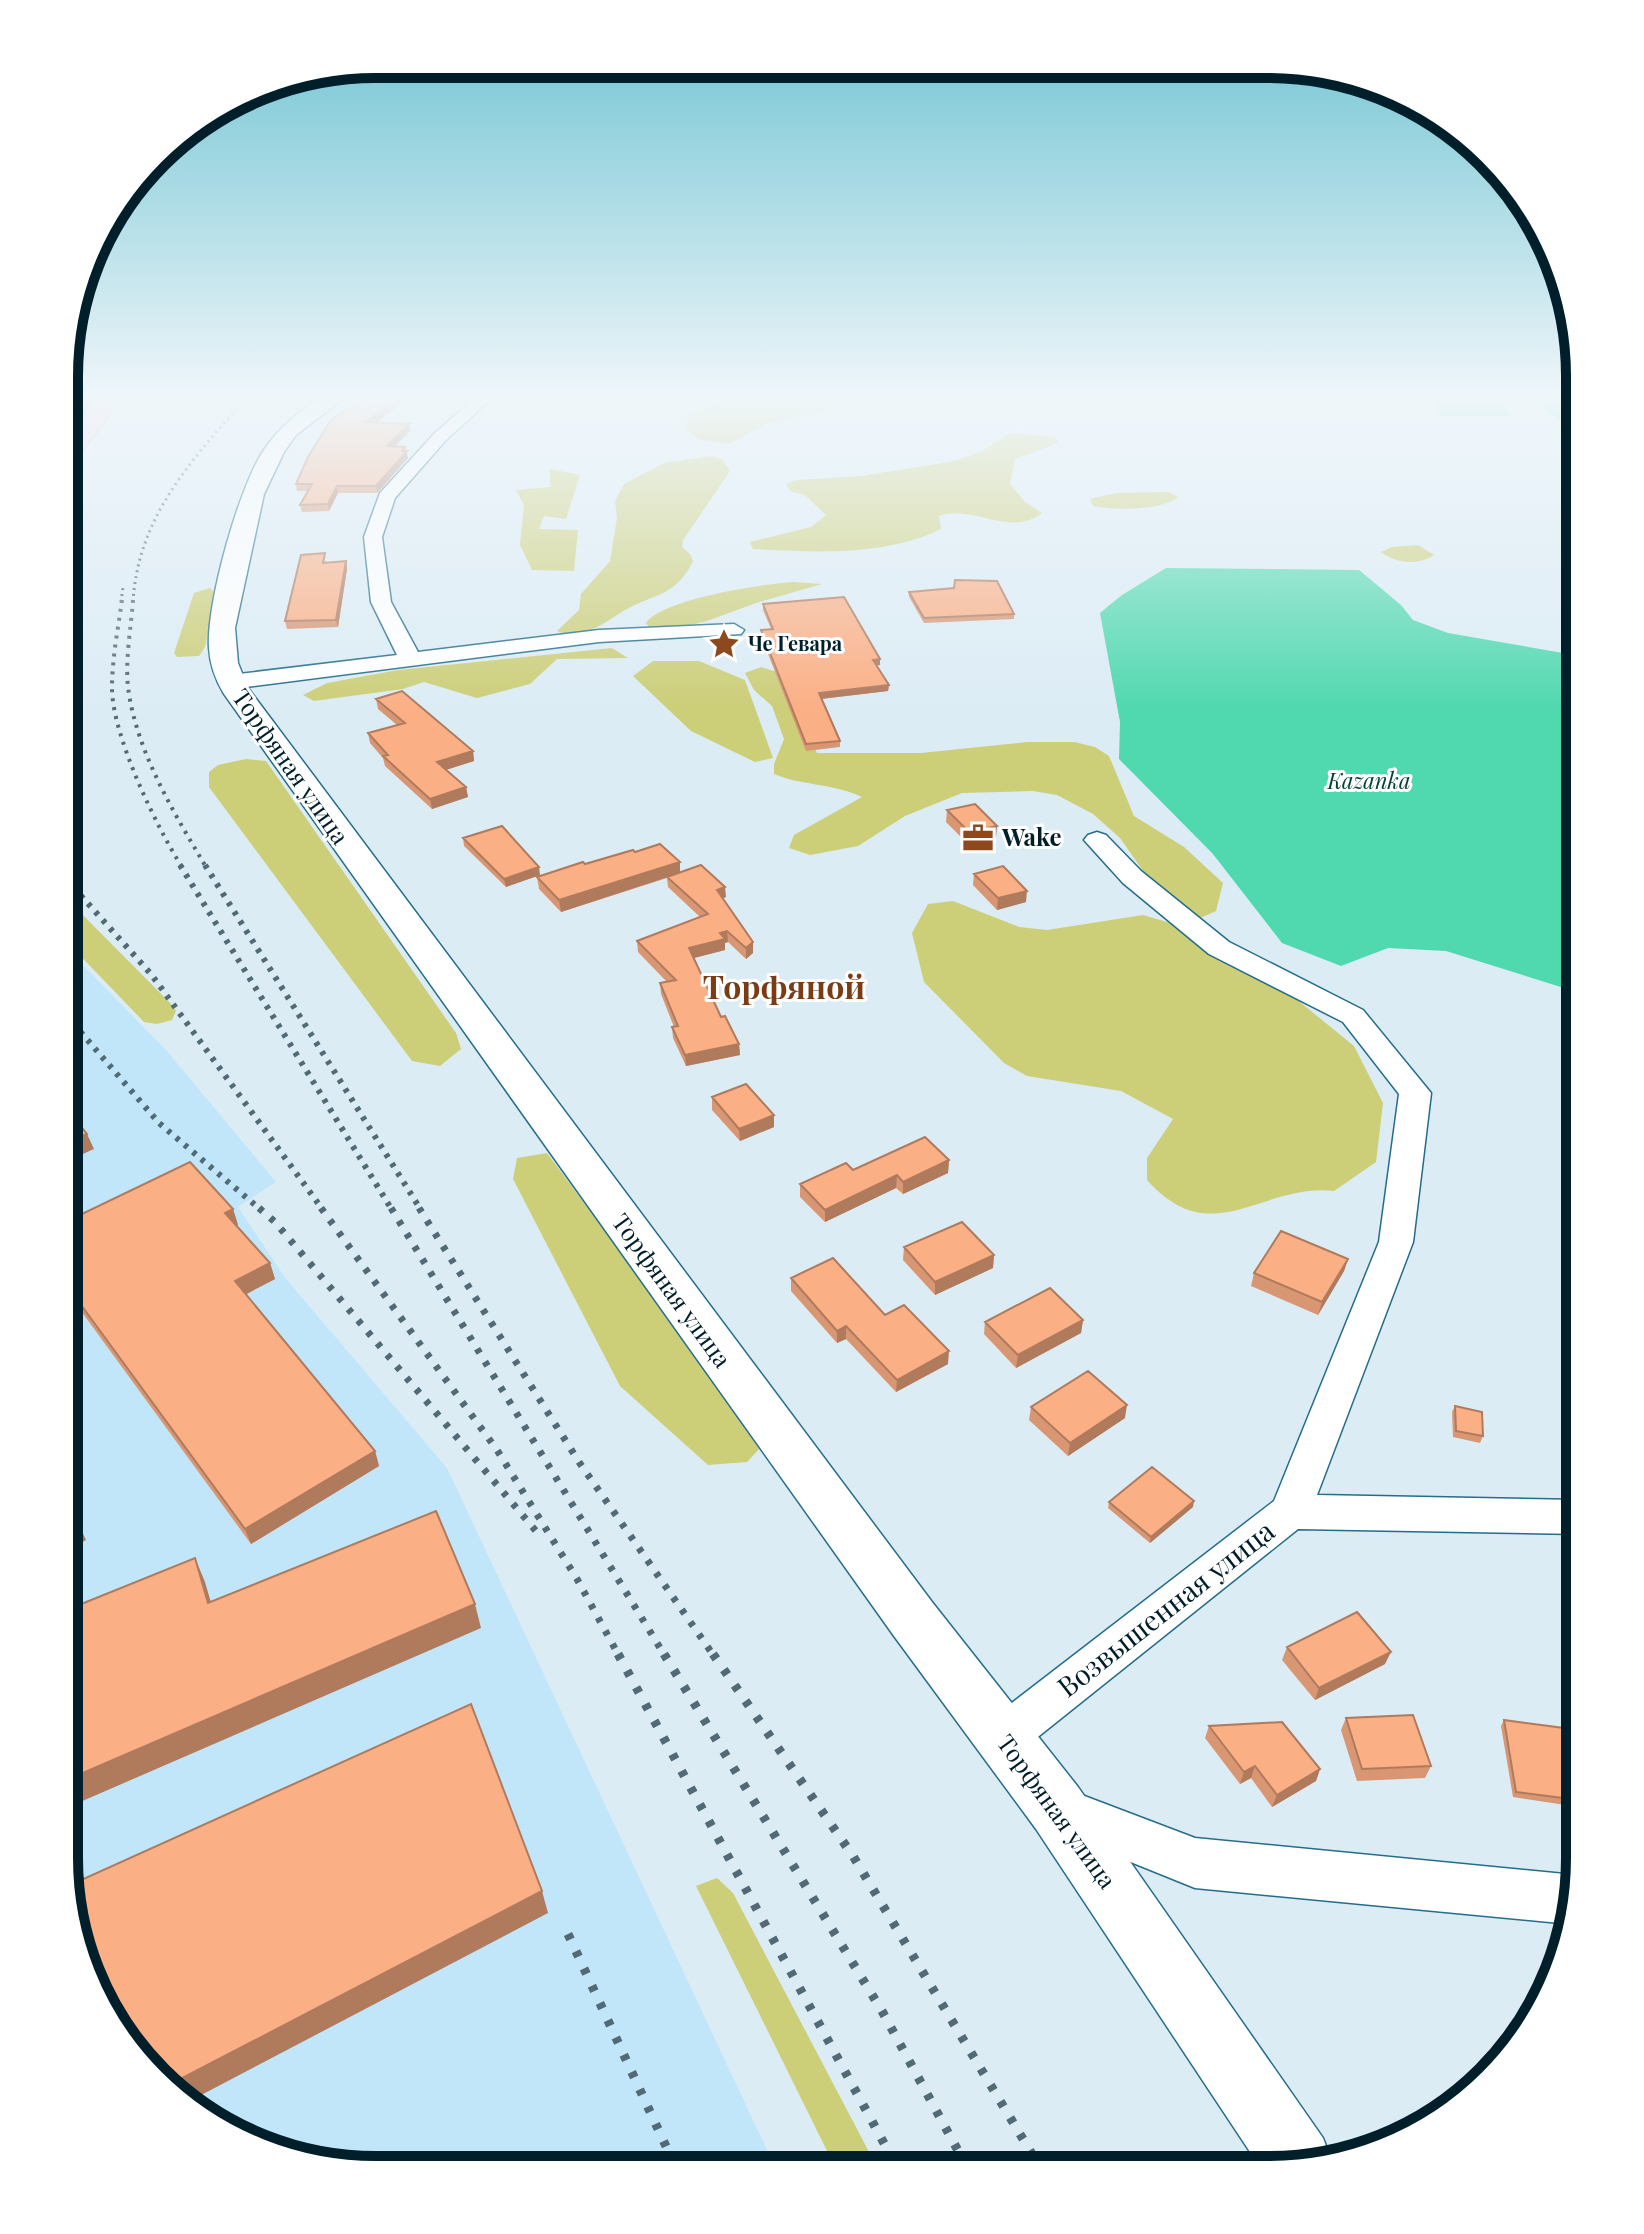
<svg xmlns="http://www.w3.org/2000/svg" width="1644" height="2234" font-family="'Playfair Display',serif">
  <rect width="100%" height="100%" fill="#dcecf5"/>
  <path fill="#c1e6f9" d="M66,948L165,1049L276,1182L238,1207L286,1279L447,1468L776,2169L335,2167L202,2117L142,2064L96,1997L64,1859Z"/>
  <path fill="#ccce78" d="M732,398H852L842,407L766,424L729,444L700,440L686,430L687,420L697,410Z
    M1010,433L1055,437L1058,443L1015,459L1010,484L1025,502L1042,513C1011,538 972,504 939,516L941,529C883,557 816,552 753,549L750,542L811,527L826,515L805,495L790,491L786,484L797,480L862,476L954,461L980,452Z
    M711,456L722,459L730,471L683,540L682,547L690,554L693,561C676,596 656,593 627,609C607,620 582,643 557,631L579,610L581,594L610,561L617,518L615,501L624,484L664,463Z
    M549,469L580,475L566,519L544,516L539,529L578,530L574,571L532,570L520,545L524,505L516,490L551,487Z
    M1168,492L1178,497C1162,511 1113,510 1093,506L1090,499L1116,493Z
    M1418,545L1434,555C1419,566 1395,563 1381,552L1392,547Z
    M793,582L822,584L756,603L707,621L678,628L649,627L646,623C662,599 763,584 793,582Z
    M210,588L216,594L205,647L199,656L177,657L174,653L194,593Z
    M612,648L628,658L557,659L530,684L477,698L424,682L403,689L314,701L303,695L327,683L398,670Z
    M653,661H699L745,680L773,758L755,762L691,731L633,676Z
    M761,667L777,672L817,753H921L1028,742H1074L1095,747L1109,756L1134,816L1184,847L1223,883L1216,911L1196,920L1157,891L1120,838L1093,814L1057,795L1033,791L962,793L905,816L858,846L810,855L789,848L794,835L862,797C833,783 802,786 774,774V764L784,739L772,706L754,690L745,673Z
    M246,759L266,761L456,1033L461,1049L440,1066L412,1061L209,787V772L218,765Z
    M66,898L171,1004L176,1011L172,1020L157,1024L144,1022L66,941Z
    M953,901L1019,927L1047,930L1143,915L1167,922L1295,998L1354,1046L1383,1103L1376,1162L1334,1191C1261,1183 1212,1253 1147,1180V1158L1173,1119L1121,1091L1027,1076L1004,1063L924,982L912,933L928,904Z
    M547,1153L746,1421L759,1449L747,1462L708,1465L620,1386L513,1179L517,1158Z
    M717,1878L733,1893L878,2169H836L696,1886Z"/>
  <path fill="#50d8af" d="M1431,398H1501L1510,416H1441Z
    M1529,398H1580V437L1575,432Z
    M1166,568L1359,570L1401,605L1413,620L1448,633L1580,656V993L1446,951L1388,948L1341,966L1282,943L1213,854L1119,759L1120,722L1100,613L1122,595Z"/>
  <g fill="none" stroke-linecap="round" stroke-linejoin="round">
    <defs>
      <path id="minor" d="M475,398H492L446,440L395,498L382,537L391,602L418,652L599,630L734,624L744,630L741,634L599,642L230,689L222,687L219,682L230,675L397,655L371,602L364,537L380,493L434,434Z
        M1097,832L1106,835L1141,871L1229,942L1363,1010L1431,1093L1413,1242L1317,1495L1579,1500V1534L1298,1529L1019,1752L1003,1759L987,1752L980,1737L987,1722L1274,1501L1379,1242L1399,1094L1343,1022L1209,954L1123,883L1084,840L1088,835Z
        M1066,1789L1195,1838L1575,1875L1579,1879L1570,1924L1195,1888L1049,1829L1042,1812L1049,1795Z"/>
      <path id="tertiary" d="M321,398H344L296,435L284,452L264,494L235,628L238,663L248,688L932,1602L1078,1787L1323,2138L1330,2156L1262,2170L1036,1829L894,1636L224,694C215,679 210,665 209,648C206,604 240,482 266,447C281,426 299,411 321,398Z"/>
      <path id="primary" d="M101,398H123L75,460L67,462V440Z"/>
    </defs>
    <use href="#minor" stroke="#246d8b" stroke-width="3"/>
    <use href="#tertiary" stroke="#246d8b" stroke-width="3"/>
    <use href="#primary" stroke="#c2c9cc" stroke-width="3"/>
    <use href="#minor" fill="#fff" fill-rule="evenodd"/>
    <use href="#tertiary" fill="#fff" fill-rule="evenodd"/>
    <use href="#primary" fill="#ffc5e2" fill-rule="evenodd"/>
    <path stroke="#516a75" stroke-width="2" d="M67,435L94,398"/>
    <path stroke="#516a75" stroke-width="3" stroke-dasharray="2 4" stroke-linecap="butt" d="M121,602L123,587
      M133,602C138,516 192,460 246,398"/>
    <path stroke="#516a75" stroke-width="4" stroke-dasharray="3 6" stroke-linecap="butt" d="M122,600C118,629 112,659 112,688C112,735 156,826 182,867
      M133,600C131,628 125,660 128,687C136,751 174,813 206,867"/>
    <path stroke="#516a75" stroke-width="6" stroke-dasharray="4 7" stroke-linecap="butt" d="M180,865L392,1210
      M205,865L421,1210
      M66,879L151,974L323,1210
      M66,1015L159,1123L261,1210"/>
    <path stroke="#516a75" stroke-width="7" stroke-dasharray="5 10" stroke-linecap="butt" d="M259,1208L275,1222L541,1537
      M321,1208L497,1450L577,1579L619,1656
      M391,1208L665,1656
      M419,1208L579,1462L714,1656"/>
    <path stroke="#516a75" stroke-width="9" stroke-dasharray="6 13" stroke-linecap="butt" d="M618,1654L898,2169
      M664,1654L882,2011L968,2169
      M713,1654L853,1856L1041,2169
      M568,1934L676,2168"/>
  </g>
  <path fill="#d89672" d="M401,404L376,423L409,424L410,431L394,447H405L408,458L377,493H338L329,511L302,512L300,505L308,491H297L296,484L308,457Z
    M326,560V563L346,561L347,569L338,627L287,629L285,621Z
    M909,592L1014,614V619L924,623L909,597Z
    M763,604L880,659V665H876L889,685L888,691L822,699L840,741V747L806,751L761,636V630L771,629L763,610Z
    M376,699L473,751L474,761L446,770L466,787L468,797L432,809L385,766L383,758L370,743L368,733L397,725L378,709Z
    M947,810L996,837L968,844L946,822Z
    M463,838L540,875L506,887L464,846Z
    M635,852L680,872L726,897L723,898L753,953L746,959L728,942L725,943V950L694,958L721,1017L739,1044L740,1055L686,1066L673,1038L672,1027H674L661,994L660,983L667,982L638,952L637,941L700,917L668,887L667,878L561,912L539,889L537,877Z
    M974,874L1026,902L997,910L973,885Z
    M712,1097L774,1115V1127L740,1141L712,1110Z
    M949,1160L948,1173L903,1194L896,1188L825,1222L800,1197V1184L853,1170Z
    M65,1192L80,1215L233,1209L238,1225L237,1226L270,1263L275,1279L246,1294L375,1451L379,1466L251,1544L65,1289Z
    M904,1247L994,1255L993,1268L935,1295L903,1260Z
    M1348,1259L1344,1271L1318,1315L1251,1286L1254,1273Z
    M791,1278L885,1315L948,1364L896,1392L846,1339L837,1343L791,1291Z
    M1083,1320L1081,1333L1016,1368L984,1334L985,1322Z
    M1455,1406L1483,1436L1480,1443L1453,1437L1452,1412Z
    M1031,1407L1125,1418L1068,1456L1029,1420Z
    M1109,1502L1193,1507L1150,1543L1108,1508Z
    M1287,1647L1385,1664L1315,1700L1282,1660Z
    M1346,1718L1431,1766L1425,1778L1357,1781L1341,1730Z
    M1504,1720L1579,1730V1807L1513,1797L1501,1726Z
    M1209,1726L1320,1769L1316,1781L1272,1807L1251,1778L1240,1784L1205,1738Z"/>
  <path fill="#b07a5d" d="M400,398L401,404L367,429L366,422Z
    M409,424L410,431L388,453L387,446Z
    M405,447L408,458L377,493L376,486Z
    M337,486L338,493L329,511L328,504Z
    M346,561L347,569L338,627L336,620Z
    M880,659V665L872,666L873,660Z
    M889,685L888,691L819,699V693Z
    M473,751L474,761L439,772L437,762Z
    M466,787L468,797L432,809L430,799Z
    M997,826L996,837L968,844L969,832Z
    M680,862V873L561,912L559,900Z
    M539,867L540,875L506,887L504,879Z
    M725,887L726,897L717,900V890Z
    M1027,891L1026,902L997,910L998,898Z
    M727,931L728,942L725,943V950L690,959L689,948L720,933Z
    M753,942V953L746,959V948Z
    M739,1044L740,1055L686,1066L685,1055Z
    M774,1115V1127L740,1141L739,1129Z
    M87,1134L94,1149L65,1162V1143Z
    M949,1160L948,1173L903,1194V1182Z
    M897,1175L896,1188L825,1222V1210Z
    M233,1209L238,1225L231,1229L225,1213Z
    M994,1255L993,1268L935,1295V1282Z
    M1348,1259L1344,1271L1318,1315L1322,1302Z
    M270,1263L275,1279L241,1297L235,1281Z
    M1083,1320L1081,1333L1016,1368L1018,1355Z
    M846,1326V1339L837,1343V1331Z
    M949,1351L948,1364L896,1392L897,1380Z
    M1127,1405L1125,1418L1068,1456L1070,1443Z
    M375,1451L379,1466L251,1544L245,1529Z
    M1194,1501L1193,1507L1150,1543L1151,1537Z
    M77,1521L86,1540L65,1552V1528Z
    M195,1558L205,1582L218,1627L208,1603Z
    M475,1604L481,1628L64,1809V1781Z
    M1391,1652L1385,1664L1315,1700L1319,1688Z
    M1255,1766L1251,1778L1240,1784L1244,1772Z
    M1320,1769L1316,1781L1272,1807L1277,1795Z
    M542,1891L548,1913L186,2103L167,2086Z"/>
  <path fill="#fbaf85" stroke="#b07a5d" stroke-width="2" d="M365,398H400L366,422L409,424L387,446L405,447L402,451H407L376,486H337L328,504L300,505L312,484H296L308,457L331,420Z
    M325,553L323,563L346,561L336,620L285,621L301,555Z
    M955,580L997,581L1014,614L924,618L909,592L954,588Z
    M844,597L880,659L873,660L889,685L819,693L840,741L806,744L761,630L773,629L763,604Z
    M402,691L473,751L437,762L466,787L430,799L383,756L388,755L368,733L405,723L376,699Z
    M975,804L997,826L969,832L947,810Z
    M502,826L539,867L504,879L463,838Z
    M660,844L680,862L559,900L537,877L583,862L585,864L633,850L635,852Z
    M701,865L725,887L717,890L753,942L746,948L727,931L720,933L725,939L689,948L721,1017L725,1016L739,1044L685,1055L672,1027L678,1026L660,983L676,980L637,941L708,914L667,877Z
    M1003,866L1027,891L998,898L974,874Z
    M746,1084L774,1115L739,1129L712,1097Z
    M65,1106L87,1134L65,1143Z
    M925,1137L949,1160L903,1182L897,1175L825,1210L800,1184L846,1163L853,1170Z
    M190,1162L233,1209L225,1213L270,1263L235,1281L375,1451L245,1529L65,1283V1192L80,1215Z
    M962,1222L994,1255L935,1282L904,1247Z
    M1281,1231L1348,1259L1322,1302L1254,1273Z
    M833,1258L885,1315L904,1305L949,1351L897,1380L846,1326L837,1331L791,1278Z
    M1050,1288L1083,1320L1018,1355L985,1322Z
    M1088,1371L1127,1405L1070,1443L1031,1407Z
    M1455,1406L1482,1412L1483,1436L1456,1431Z
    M1152,1467L1194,1501L1151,1537L1109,1502Z
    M65,1499L77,1521L65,1528Z
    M436,1511L475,1604L64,1781V1611L195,1558L208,1603Z
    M1357,1612L1391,1652L1319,1688L1287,1647Z
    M471,1704L542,1891L167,2086L142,2064L96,1997L70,1885Z
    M1413,1715L1431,1766L1362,1769L1346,1718Z
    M1504,1720L1579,1730V1800L1516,1792Z
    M1282,1722L1320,1769L1277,1795L1255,1766L1244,1772L1209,1726Z"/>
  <linearGradient id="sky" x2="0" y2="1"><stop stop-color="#6bc2d1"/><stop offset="0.56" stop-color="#eff6fa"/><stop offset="1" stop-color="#eff6fa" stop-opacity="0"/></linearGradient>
  <rect width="1644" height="710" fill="url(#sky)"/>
  <defs>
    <symbol id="sight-bare" viewBox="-9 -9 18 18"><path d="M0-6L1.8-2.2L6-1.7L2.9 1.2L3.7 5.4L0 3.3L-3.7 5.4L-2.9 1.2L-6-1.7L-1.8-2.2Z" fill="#8d481d" stroke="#fff" stroke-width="2.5" paint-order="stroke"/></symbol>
    <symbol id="office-bare" viewBox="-9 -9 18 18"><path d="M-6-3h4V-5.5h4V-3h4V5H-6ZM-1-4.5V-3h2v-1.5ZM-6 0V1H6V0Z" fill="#8d481d" stroke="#fff" stroke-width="2.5" paint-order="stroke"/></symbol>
  </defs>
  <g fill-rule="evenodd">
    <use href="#sight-bare" x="702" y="622" width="44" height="44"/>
    <use href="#office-bare" x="956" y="816" width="44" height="44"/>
  </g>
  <g text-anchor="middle" stroke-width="6" stroke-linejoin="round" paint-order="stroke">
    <g font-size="20" font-weight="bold" fill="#011f2b" stroke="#fff" text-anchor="start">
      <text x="748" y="651">Че Гевара</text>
    </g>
    <g font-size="22" font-style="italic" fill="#044232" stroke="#fff">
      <text x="1369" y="789">Kazanka</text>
    </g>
    <g font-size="24" fill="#011f2b" stroke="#fff">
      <text transform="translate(290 767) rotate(55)" y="8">Торфяная улица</text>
      <text transform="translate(671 1291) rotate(54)" y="8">Торфяная улица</text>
      <text transform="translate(1056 1812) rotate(54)" y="8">Торфяная улица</text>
    </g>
    <g font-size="24" font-weight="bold" fill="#011f2b" stroke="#fff" text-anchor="start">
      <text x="1002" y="846">Wake</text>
    </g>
    <g font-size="28" fill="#011f2b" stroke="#fff">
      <text transform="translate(1166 1609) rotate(-38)" y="10">Возвышенная улица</text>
    </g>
    <g font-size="32" font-weight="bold" fill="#7a3c14" stroke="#fff">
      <text x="784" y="999">Торфяной</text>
    </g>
  </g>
  <path d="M0 0H1644V2234H0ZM376 78H1268A298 298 0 0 1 1566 376V1858A298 298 0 0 1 1268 2156H376A298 298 0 0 1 78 1858V376A298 298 0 0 1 376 78Z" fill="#fff" fill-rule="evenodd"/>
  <path fill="none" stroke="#011f2b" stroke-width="10" d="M376 78H1268A298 298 0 0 1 1566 376V1858A298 298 0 0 1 1268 2156H376A298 298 0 0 1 78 1858V376A298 298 0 0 1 376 78Z"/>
</svg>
